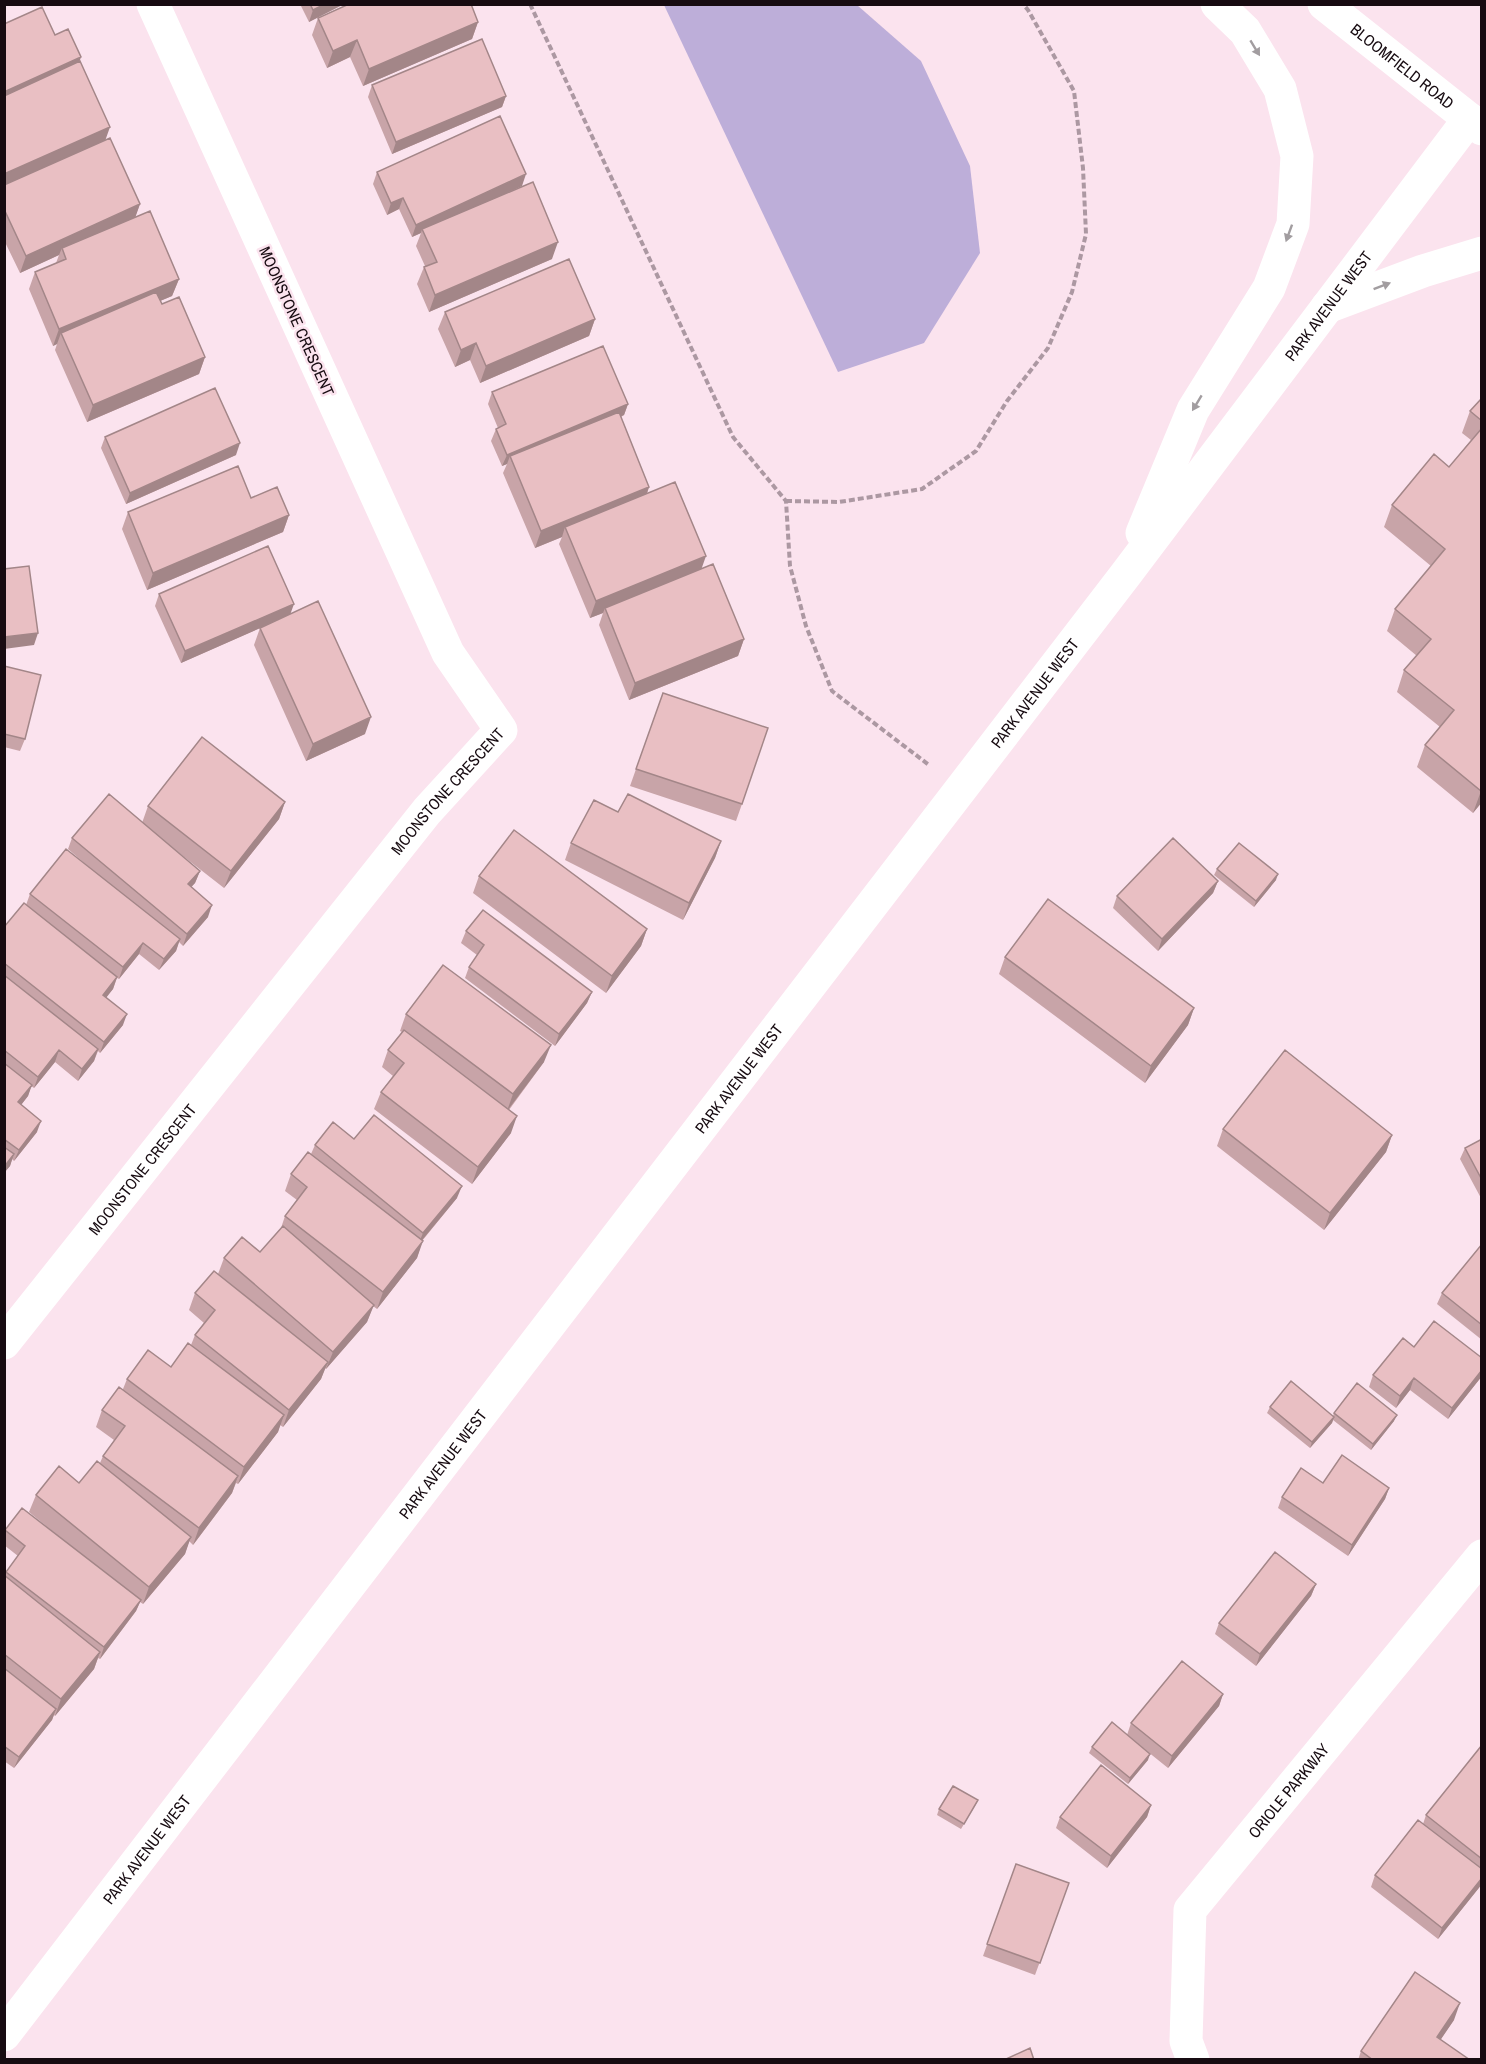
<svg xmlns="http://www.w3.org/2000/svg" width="1486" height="2064" font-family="'Archivo Narrow',sans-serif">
  <rect width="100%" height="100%" fill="#fbe3ee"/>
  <path fill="#bdaed9" d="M664,5H857L921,61L970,166L980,253L924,343L838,372Z"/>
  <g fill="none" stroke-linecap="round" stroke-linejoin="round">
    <path stroke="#ac98a2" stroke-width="4" stroke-dasharray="6 3" stroke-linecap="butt" d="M530,4L733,437L786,501L790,566L806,626L832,691L929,765
      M786,501L839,502L922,489L976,451L1007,401L1048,348L1072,292L1086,234L1083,168L1074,91L1028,10L1023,4"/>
    <g stroke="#fff" stroke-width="33">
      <path id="s1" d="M4,1343L427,811L501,730L448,653L153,4"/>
      <path id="s2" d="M1193,2060L1186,2041L1190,1910L1482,1556"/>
    </g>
    <g stroke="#fff" stroke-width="33">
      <path id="s3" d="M1324,4L1482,129"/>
      <path d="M1327,307L1423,271L1482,253"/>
      <path d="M1142,533L1193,410L1269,288L1293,224L1297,156L1280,89L1245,31L1217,4"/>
      <path id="s4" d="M4,2035L1126,574L1469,119"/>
    </g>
  </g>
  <path fill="#c8a4a8" d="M300,4H344L309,22Z
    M318,18L478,22L472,39L363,86L350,57L327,68L312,35Z
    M4,24L55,35L79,62L105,140L140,204L135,217L179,279L172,296L160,301L162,304L205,357L199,374L87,422L55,350L57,344L53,346L29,289L35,272L56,263L59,255L20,273L4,240Z
    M372,85L506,96L502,107L392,154L368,97Z
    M377,172L522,186L498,197L552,259L429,312L417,284L424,267L425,266L416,246L421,233L412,237L399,209L387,215L373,184Z
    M445,312L595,319L589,336L480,383L470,360L455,367L438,329Z
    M492,392L628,404L624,415L621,417L649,487L647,494L702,569L744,639L738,656L629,700L599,625L603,613L590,618L559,544L562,537L535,548L503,473L507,464L502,466L491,441L496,429L498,428L488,404Z
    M1482,398V802L1473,813L1417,767L1425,745L1440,727L1397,692L1404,670L1417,656L1387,631L1395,609L1431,566L1384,527L1392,505L1449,467L1471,440L1462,433L1470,411Z
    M105,437L236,455L126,504L101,448Z
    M251,498L289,515L283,532L147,590L122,529L128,512Z
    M159,594L290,614L365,734L306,761L254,645L260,628L181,663L155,606Z
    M4,666L25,739L20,751L4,747Z
    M663,693L742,804L736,821L630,786Z
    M285,802L279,819L224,888L156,835L200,871L195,883L191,887L208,917L183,946L179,942L176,951L159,970L139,954L119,979L117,978L113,989L106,997L123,1025L100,1053L98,1051L94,1061L78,1081L55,1062L34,1088L31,1086L28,1096L21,1105L37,1132L14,1161L12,1159L10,1166L4,1173V927L26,905L30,894L89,867L68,849L72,838L142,823L148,806Z
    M618,812L721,841L715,858L683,920L565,860L571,843Z
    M1217,869L1276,880L1254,907L1214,875Z
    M479,876L647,929L641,946L606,993L473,893Z
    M1218,881L1213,893L1158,951L1113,908L1117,896Z
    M466,931L592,992L587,1003L555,1046L465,978L469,967L477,955L461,943Z
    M1005,957L1194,1008L1188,1025L1145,1083L999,974Z
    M406,1014L544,1062L509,1110L511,1133L472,1184L374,1109L381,1092L393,1076L382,1067L388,1050L402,1032L400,1031Z
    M1223,1129L1392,1135L1386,1152L1324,1230L1217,1146Z
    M354,1139L457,1198L422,1241L417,1258L377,1309L373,1306L367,1322L326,1369L325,1368L321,1379L283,1427L280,1425L278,1432L238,1484L236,1483L232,1493L193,1545L189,1541L185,1554L143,1604L140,1602L136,1611L100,1659L98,1658L94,1669L55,1716L54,1715L52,1720L14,1768L4,1761V1575L18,1556L4,1545L5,1530L67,1543L29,1512L36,1495L79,1483L100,1463L103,1456L114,1440L96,1427L102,1410L123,1389L127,1379L171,1367L191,1345L195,1335L204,1323L189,1310L195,1293L218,1274L224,1258L260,1252L281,1228L285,1216L297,1200L285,1191L291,1174L311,1154L315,1145Z
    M1482,1139V1200L1460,1159L1465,1148Z
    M1482,1244V1340L1437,1304L1442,1293Z
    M1482,1358V1376L1448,1419L1410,1390L1396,1408L1369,1387L1373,1375Z
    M1270,1407L1333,1416L1334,1413L1394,1421L1371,1450L1333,1420L1332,1423L1310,1448L1267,1413Z
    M1323,1483L1389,1488L1385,1499L1348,1556L1278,1508L1282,1497Z
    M1316,1584L1311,1596L1256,1666L1215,1634L1219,1623Z
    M1223,1694L1219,1706L1168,1768L1127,1735L1131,1723Z
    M1482,1745V1884L1438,1939L1371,1887L1375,1875L1423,1824L1426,1815Z
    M1092,1747L1148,1760L1128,1784L1089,1753Z
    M978,1800L975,1806L961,1829L937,1815L939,1809Z
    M1151,1805L1147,1817L1107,1868L1056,1828L1060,1817Z
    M1016,1864L1069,1883L1035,1975L983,1956Z
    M1454,2020L1440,2040L1470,2060H1358L1361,2051Z"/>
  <path fill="#a38688" d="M325,4H344L309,22L313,10Z
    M478,22L472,39L363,86L369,69Z
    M357,40L350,57L327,68L333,51Z
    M81,57L77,69L4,102V92Z
    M506,96L502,107L392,154L396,142Z
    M110,127L104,144L4,188V174Z
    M526,174L522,186L424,232L422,229L421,233L412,237L416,225Z
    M403,198L399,209L387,215L391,203Z
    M140,204L134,221L62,248L59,255L20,273L26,256Z
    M558,242L552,259L429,312L435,295Z
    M179,279L172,296L65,341L61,333L57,344L53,346L59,329Z
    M595,319L589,336L480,383L486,366Z
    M476,343L470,360L455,367L461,350Z
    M205,357L199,374L87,422L93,405Z
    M628,404L624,415L512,462L510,456L507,464L502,466L507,455Z
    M240,443L236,455L126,504L130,493Z
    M649,487L643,504L565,527L562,537L535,548L541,531Z
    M289,515L283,532L147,590L153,573Z
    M706,556L700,573L605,608L603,613L590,618L596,601Z
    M294,604L290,615L181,663L185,651Z
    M38,633L34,645L4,649V637Z
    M744,639L738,656L629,700L635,683Z
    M371,717L365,734L306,761L313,744Z
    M1482,790V802L1473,813L1481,791Z
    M285,802L279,819L224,888L231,871Z
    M721,841L715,858L683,920L689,903Z
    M200,871L195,883L183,896L188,884Z
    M1278,874L1276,880L1254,907L1256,901Z
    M1218,881L1213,893L1158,951L1162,939Z
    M212,905L208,917L183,946L187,934Z
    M647,929L641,946L606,993L612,976Z
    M180,939L176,951L159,970L164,959Z
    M143,943L139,954L119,979L123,967Z
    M117,977L113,989L99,1007L103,995Z
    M592,992L587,1003L555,1046L559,1034Z
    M1194,1008L1188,1025L1145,1083L1151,1066Z
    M127,1014L123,1025L100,1053L104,1042Z
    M551,1045L544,1062L507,1111L513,1094Z
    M98,1049L94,1061L78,1081L82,1069Z
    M59,1050L55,1062L34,1088L38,1077Z
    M32,1085L28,1096L14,1114L18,1102Z
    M517,1116L511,1133L472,1184L478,1167Z
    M41,1121L37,1132L14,1161L19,1150Z
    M1392,1135L1386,1152L1324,1230L1330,1213Z
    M14,1154L10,1166L4,1173V1167Z
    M462,1186L457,1198L418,1245L423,1233Z
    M423,1241L417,1258L377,1309L383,1292Z
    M374,1305L367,1322L326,1369L333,1352Z
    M328,1362L321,1379L283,1427L289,1410Z
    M1482,1370V1376L1448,1419L1452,1408Z
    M1414,1378L1410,1390L1396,1408L1400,1396Z
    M284,1415L278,1432L238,1484L244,1467Z
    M1397,1415L1394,1421L1371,1450L1373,1444Z
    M1334,1417L1332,1423L1310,1448L1312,1442Z
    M238,1476L232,1493L193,1545L199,1528Z
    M1389,1488L1385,1499L1348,1556L1352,1545Z
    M191,1537L185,1554L143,1604L149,1587Z
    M1316,1584L1311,1596L1256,1666L1260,1654Z
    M141,1600L136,1611L100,1659L104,1647Z
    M100,1652L94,1669L55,1716L61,1699Z
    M1223,1694L1219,1706L1168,1768L1172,1756Z
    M56,1709L52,1720L14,1768L19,1757Z
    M1150,1754L1148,1760L1128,1784L1130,1778Z
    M1151,1805L1147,1817L1107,1868L1111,1856Z
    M1482,1878V1884L1438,1939L1442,1928Z
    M1460,2003L1454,2020L1431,2054L1437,2037Z"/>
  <path fill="#e9bfc3" stroke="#a38688" stroke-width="1.5" d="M310,4H325L313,10Z
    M349,4H471L478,22L369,69L357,40L333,51L318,18Z
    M42,7L55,35L68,29L81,57L4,92V24Z
    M482,39L506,96L396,142L372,85Z
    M80,61L110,127L4,174V96Z
    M500,116L526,174L416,225L403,198L391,203L377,172Z
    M110,138L140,204L26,256L4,209V185Z
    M533,182L558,242L435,295L424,267L437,262L422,229Z
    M150,211L179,279L59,329L35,272L66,259L62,248Z
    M569,259L595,319L486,366L476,343L461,350L445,312Z
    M156,292L162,304L179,297L205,357L93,405L61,333Z
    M603,346L628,404L507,455L496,429L506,424L492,392Z
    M215,388L240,443L130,493L105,437Z
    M1482,398V421L1470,411Z
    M619,412L649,487L541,531L510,456Z
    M1482,428V790L1481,791L1425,745L1454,710L1404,670L1431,639L1395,609L1445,549L1392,505L1434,454L1449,467Z
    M238,466L251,498L277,487L289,515L153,573L128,512Z
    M675,482L706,556L596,601L565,527Z
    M268,546L294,604L185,651L159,594Z
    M713,564L744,639L635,683L605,608Z
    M29,566L38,633L4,637V569Z
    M318,601L371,717L313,744L260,628Z
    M4,666L41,675L25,739L4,734Z
    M663,693L768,728L742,804L636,769Z
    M202,737L285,802L231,871L148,806Z
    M109,794L200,871L188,884L212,905L187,934L72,838Z
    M628,794L721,841L689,903L571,843L594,800L618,812Z
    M514,830L647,929L612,976L479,876Z
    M1173,838L1218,881L1162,939L1117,896Z
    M1239,843L1278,874L1256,901L1217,869Z
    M66,849L180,939L164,959L143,943L123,967L30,894Z
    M1048,899L1194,1008L1151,1066L1005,957Z
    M24,903L117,977L103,995L127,1014L104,1042L4,963V927Z
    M483,910L592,992L559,1034L469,967L484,945L466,931Z
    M443,965L551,1045L513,1094L406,1014Z
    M4,975L98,1049L82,1069L59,1050L38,1077L4,1050Z
    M404,1030L517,1116L478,1167L381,1092L404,1063L388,1050Z
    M1285,1050L1392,1135L1330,1213L1223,1129Z
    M4,1063L32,1085L18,1102L41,1121L19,1150L4,1139Z
    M374,1115L462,1186L423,1233L315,1145L333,1122L354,1139Z
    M1482,1139V1180L1465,1148Z
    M4,1147L14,1154L4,1167Z
    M308,1152L423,1241L383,1292L285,1216L307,1187L291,1174Z
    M283,1226L374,1305L333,1352L224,1258L242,1237L260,1252Z
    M1482,1244V1325L1442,1293Z
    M214,1271L328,1362L289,1410L195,1335L215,1310L195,1293Z
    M1434,1321L1482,1358V1370L1452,1408L1414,1378L1400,1396L1373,1375L1403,1338L1414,1347Z
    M188,1343L284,1415L244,1467L127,1379L148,1350L171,1367Z
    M1291,1381L1334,1417L1312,1442L1270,1407Z
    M1357,1383L1397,1415L1373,1444L1334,1413Z
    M119,1387L238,1476L199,1528L103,1456L125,1426L102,1410Z
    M1342,1455L1389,1488L1352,1545L1282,1497L1301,1468L1323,1483Z
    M97,1461L191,1537L149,1587L36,1495L59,1466L79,1483Z
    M22,1508L141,1600L104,1647L6,1572L25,1546L5,1530Z
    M1275,1552L1316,1584L1260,1654L1219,1623Z
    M4,1575L100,1652L61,1699L4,1654Z
    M1182,1661L1223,1694L1172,1756L1131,1723Z
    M4,1668L56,1709L19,1757L4,1746Z
    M1112,1722L1150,1754L1130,1778L1092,1747Z
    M1482,1745V1859L1426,1815Z
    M1101,1765L1151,1805L1111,1856L1060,1817Z
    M953,1786L978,1800L964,1824L939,1809Z
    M1418,1820L1482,1869V1878L1442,1928L1375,1875Z
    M1016,1864L1069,1883L1040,1963L987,1944Z
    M1415,1972L1460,2003L1437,2037L1470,2060H1373L1361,2051Z
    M1030,2048L1034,2060H1004Z"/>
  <defs><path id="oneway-solid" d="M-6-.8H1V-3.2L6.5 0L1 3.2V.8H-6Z" transform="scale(1.5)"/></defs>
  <g fill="#a29da0">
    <use href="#oneway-solid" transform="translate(1255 48) rotate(59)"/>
    <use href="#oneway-solid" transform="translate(1289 233) rotate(110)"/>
    <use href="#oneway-solid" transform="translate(1382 286) rotate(-21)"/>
    <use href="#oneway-solid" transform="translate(1197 403) rotate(121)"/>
  </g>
  <g text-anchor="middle" stroke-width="5" stroke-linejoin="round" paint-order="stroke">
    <g font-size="16" fill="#170b11" stroke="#fbe3ee">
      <text dy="6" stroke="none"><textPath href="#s3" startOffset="100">BLOOMFIELD ROAD</textPath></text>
      <text dy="6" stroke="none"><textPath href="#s4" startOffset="2178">PARK AVENUE WEST</textPath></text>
      <text transform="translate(297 321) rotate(66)" y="6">MOONSTONE CRESCENT</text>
      <text dy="6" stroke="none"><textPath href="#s4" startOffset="1692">PARK AVENUE WEST</textPath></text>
      <text dy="6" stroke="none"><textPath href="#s1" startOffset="708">MOONSTONE CRESCENT</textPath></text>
      <text dy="6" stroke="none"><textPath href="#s4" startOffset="1206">PARK AVENUE WEST</textPath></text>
      <text dy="6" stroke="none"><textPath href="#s1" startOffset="222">MOONSTONE CRESCENT</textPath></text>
      <text dy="6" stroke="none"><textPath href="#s4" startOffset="720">PARK AVENUE WEST</textPath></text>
      <text dy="6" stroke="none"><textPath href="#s2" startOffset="306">ORIOLE PARKWAY</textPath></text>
      <text dy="6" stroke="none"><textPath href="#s4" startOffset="234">PARK AVENUE WEST</textPath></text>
    </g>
  </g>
  <rect width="1486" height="2064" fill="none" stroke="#170b11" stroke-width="12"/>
</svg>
